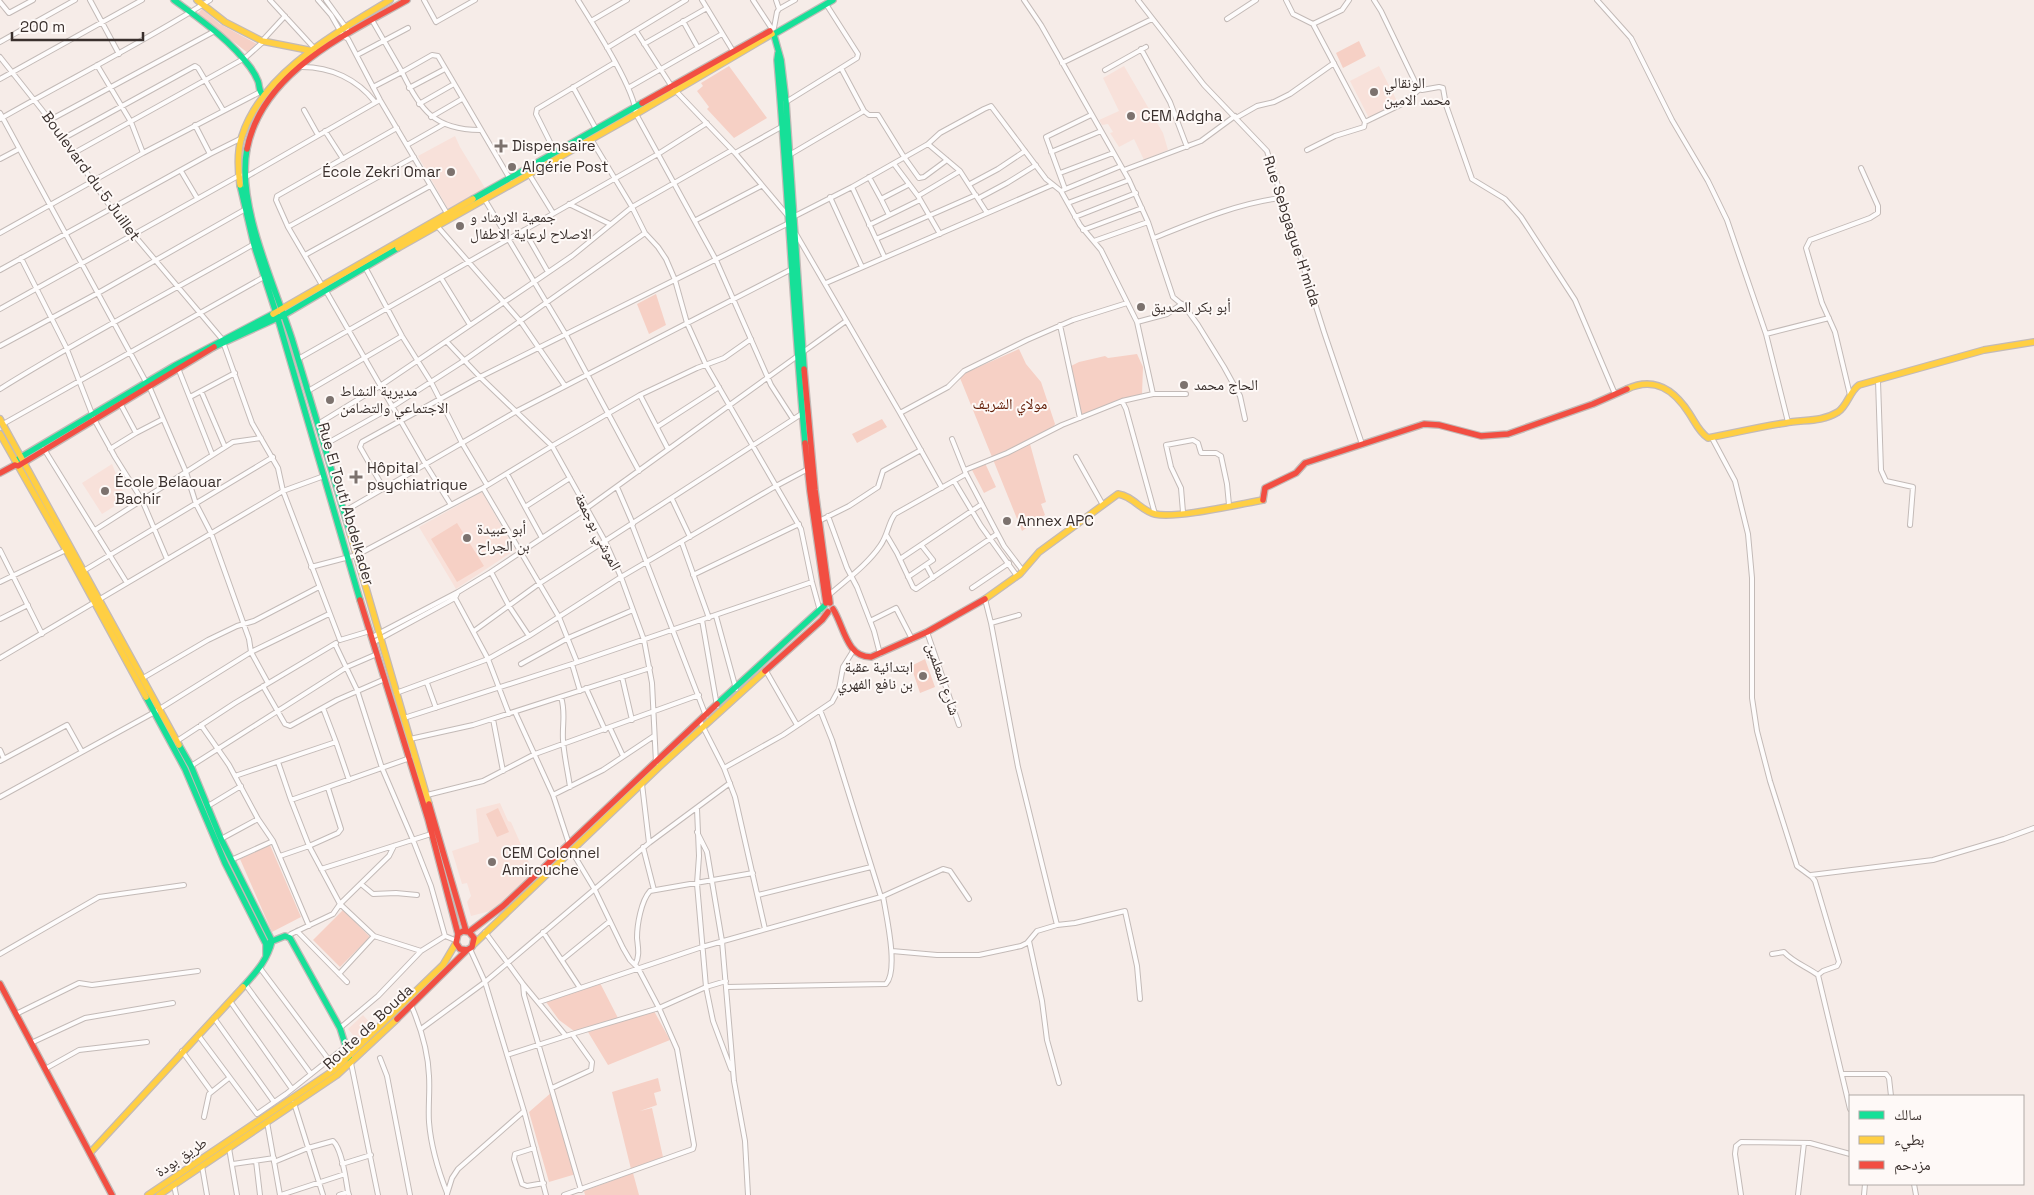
<svg xmlns="http://www.w3.org/2000/svg" width="2034" height="1195" font-family="'Space Grotesk','Noto Naskh Arabic',sans-serif">
  <rect width="100%" height="100%" fill="#f6ece8"/>
  <path fill="#f8e1da" d="M1124,66L1163,133L1168,150L1144,160L1134,139L1119,147L1110,133L1113,132L1108,124L1102,125L1099,120L1119,111L1103,78Z
    M1379,66L1398,103L1369,118L1350,81Z
    M455,136L460,147L485,188L448,209L418,156Z
    M112,464L126,499L102,514L82,483Z
    M482,492L515,550L456,589L419,527Z
    M500,803L508,821L511,822L534,874L498,909L471,916L467,902L471,896L467,883L462,884L452,851L479,842L476,809Z
    M363,1015L373,1026L357,1040L348,1029Z"/>
  <path fill="#f6d0c5" d="M202,9L220,24L257,44L248,53L197,14Z
    M1359,41L1366,56L1343,68L1336,53Z
    M729,66L767,118L734,138L707,109L709,107L697,91L703,86L701,83Z
    M656,294L666,325L649,334L637,304Z
    M1019,349L1026,364L1041,382L1055,424L1053,428L1022,447L1030,444L1046,502L1041,504L1045,515L1022,531L960,378L965,373Z
    M1137,354L1143,367L1142,395L1126,398L1088,414L1081,415L1071,366L1079,362L1105,356L1108,358Z
    M882,419L887,427L857,443L852,434Z
    M985,463L996,487L984,493L972,470Z
    M457,523L484,566L457,582L431,539Z
    M925,659L935,687L920,693L911,666Z
    M498,808L509,832L497,837L486,814Z
    M270,845L301,917L272,932L240,859Z
    M343,910L370,937L340,967L313,940Z
    M600,983L618,1018L574,1031L559,1020L546,1002Z
    M654,1011L670,1040L608,1065L588,1032Z
    M658,1078L661,1091L654,1093L657,1105L640,1111L652,1108L663,1157L631,1169L612,1092Z
    M552,1092L576,1174L549,1182L529,1112Z
    M633,1173L639,1195H585L584,1191Z"/>
  <g fill="none" stroke-linecap="round" stroke-linejoin="round">
    <defs>
      <path id="street" d="M90,0L119,54
        M270,0L315,49
        M318,0L331,15L343,36L348,39L380,100L448,215
        M326,0L347,29
        M424,0L436,22L475,0
        M578,0C593,24 635,89 636,114L716,260L771,385L793,419
        M702,0L733,51
        M753,0L772,29
        M1024,0L1041,25L1129,180L1148,222L1173,297L1185,307L1198,325L1224,367L1240,396L1245,419
        M1138,0L1204,85L1267,151L1324,332L1362,444
        M1286,0L1293,14L1313,24L1365,122
        M1374,0L1381,11L1418,88L1422,90L1439,87L1443,88L1446,105L1472,179L1505,199L1521,217L1575,300L1615,394
        M1597,0L1631,38L1672,120L1708,181L1727,220L1766,334L1788,422
        M0,2L9,13L33,0
        M826,4L858,54L857,58L841,68L864,111L869,115H878L904,157L919,178L924,177L947,160
        M779,9L795,0
        M1227,19L1256,0
        M372,20L402,72L432,55L438,56L510,179
        M591,21L627,0
        M683,21L698,48
        M1313,24L1342,10L1349,0
        M774,28L777,12L779,9L776,0
        M636,31L672,87L735,153L788,216
        M262,41L285,16
        M0,42L75,0
        M644,44L707,8
        M607,48L686,0
        M1141,49L1170,102L1187,147
        M357,55L408,28
        M0,57L50,120L112,209L222,339L252,423L278,468L283,491L340,640L370,631
        M1062,63L1152,19
        M97,65L131,122L143,153
        M302,67C331,67 357,79 375,102
        M1105,70L1146,47
        M0,79L142,0
        M373,87L402,72C420,110 435,130 480,130
        M573,87L596,129
        M409,88L445,69
        M628,88L722,34
        M786,102L841,68
        M419,104L454,84
        M304,110L318,135
        M0,113L146,382
        M431,117L462,99
        M1236,118L1257,106L1274,102L1290,94L1334,63
        M0,119C70,79 142,43 210,0
        M50,120L213,32
        M195,125L210,154
        M325,131L343,159
        M64,138L195,66L198,68L223,110
        M591,139L632,207L645,233L658,247L666,259L675,280L687,323L706,365L776,486L808,469
        M928,144L940,133L984,109L991,106L1046,179L1061,191L1080,225L1101,250L1137,322L1153,394
        M407,145L444,124
        M1307,150L1335,136L1364,127L1365,122L1402,104L1420,89
        M555,152L536,114L537,109L614,63
        M1051,152L1101,131
        M74,153L245,58L264,41
        M735,153L783,126
        M791,154L864,111
        M0,159L19,149
        M894,164L918,196L940,234
        M1124,170L1201,141L1235,116
        M181,171L197,198
        M1060,173L1113,153
        M529,174L553,213
        M246,177L380,100
        M869,177L881,199
        M970,184L998,169L1025,151
        M852,187L884,256
        M1065,189L1046,137L1091,115
        M1063,190L1121,166
        M918,196L960,171
        M830,197L862,267
        M979,198L1007,183L1036,165
        M485,200L566,335L639,471
        M1068,203L1129,180
        M569,204L610,224
        M889,215L881,199L908,185
        M793,217L852,187L928,144L960,171L987,213
        M1075,217L1136,193
        M696,220L761,186
        M869,225L920,200
        M288,227L414,157
        M438,227L521,322L565,386
        M524,230L548,272
        M1083,230L1142,208
        M0,233L143,153L260,92
        M796,234L900,413L942,488
        M1154,238C1194,222 1238,203 1281,198
        M876,239L976,195
        M1094,241L1148,222
        M305,255L430,186
        M21,258L66,347L94,419L115,457L142,500L167,559
        M365,267L402,336L431,382L462,443L487,485
        M0,270L210,154L242,138
        M441,278L470,325
        M826,283L1052,185
        M322,285L288,227L276,200L277,196L397,128
        M326,291L426,465L451,505
        M0,309L240,175
        M1137,322L1167,314L1182,304
        M1060,325L1080,418
        M1766,334L1829,318
        M447,342L480,377L552,446L605,541L621,577L644,640L652,683L656,763
        M0,346L98,293L244,210
        M298,359L658,154L707,123
        M178,368L212,454
        M1878,381L1881,470L1886,481L1913,487L1910,525
        M149,386L186,472L196,504L211,533L249,639L251,652L268,683
        M0,389C83,337 169,293 254,244
        M201,391L225,447
        M308,391L402,336
        M640,395L668,449
        M1850,395L1835,332L1822,303L1806,248L1810,240L1870,218L1878,213V206L1861,168
        M190,397L235,373
        M1122,401L1126,409L1155,514
        M120,403L136,433L163,419
        M900,413L948,387L964,371L1027,340L1073,320L1127,303
        M3,424L264,277
        M318,424L380,386L534,282L572,256L632,207L732,150
        M657,427L719,387
        M1712,438L1735,481L1748,534L1752,578V698L1757,731L1770,781L1797,866L1812,877L1815,881L1839,962L1837,966L1823,971L1818,975L1850,1109
        M952,439L966,474L1004,546L1023,571
        M324,445L392,407L465,360L645,233
        M44,449L127,583
        M110,449L136,433
        M1076,457L1103,505
        M965,470L1007,453L1062,425L1122,401L1153,394H1186
        M507,474L542,538
        M954,481L981,526L1017,576
        M617,487L633,524
        M483,488L559,617L577,662
        M384,489L360,447L362,442L480,377L789,223
        M672,499L690,537
        M525,507L570,478
        M343,512L517,411L792,269
        M1183,512L1181,488L1171,467L1166,445L1193,440L1198,443L1201,453H1216L1221,456L1227,484L1229,505
        M828,516L847,568L857,587L874,631L880,654
        M819,521L849,506L878,487L883,471L921,450
        M632,525L706,716
        M95,530L233,442L261,438
        M887,536L897,553L913,587L916,589L997,534
        M682,543L709,618
        M0,550L42,634
        M900,559L982,504
        M926,565L933,578
        M311,567L357,555L483,488L552,446L640,395L697,368L724,358L751,339
        M85,570L273,457
        M491,572L509,606L529,636
        M693,575L799,524
        M908,577L933,560L922,546
        M0,582L66,550
        M972,588L1009,563
        M458,592L491,572L587,508L846,321
        M829,595C846,580 867,565 880,546C888,535 888,523 895,514L966,474
        M454,596L488,659L509,714
        M716,616L736,689
        M0,619L28,605
        M702,620L717,706
        M870,621L896,608L912,639
        M991,623L1019,615
        M474,631L540,583L803,413
        M927,632L959,725
        M372,637L458,592L455,598L446,603L374,642
        M335,644L357,690L382,768L413,840L431,886L445,936
        M0,658L283,491L324,476
        M521,664L568,638L633,610
        M572,664L580,691
        M766,671L797,725
        M622,677L632,720
        M143,678L208,640L237,626L254,621L319,587
        M427,683L436,708
        M263,686L285,724L290,726L337,700L385,679
        M586,688L605,730
        M396,693L488,659L529,636L621,577L776,486L801,529L812,582L820,611
        M561,697C566,713 562,724 563,740C564,756 568,772 570,787
        M820,710L832,740L881,897
        M515,712L553,795L569,844
        M404,718L572,664L812,582
        M493,719L503,771
        M700,721L724,768L735,797L765,929
        M201,725L229,765L258,819L273,841L309,926
        M610,728L623,756
        M410,739L473,725L650,668
        M177,741L235,703L336,643
        M336,742L349,780
        M0,750L4,759
        M0,761L67,725L82,752
        M278,762L291,800
        M191,766L347,667L377,654
        M724,768L783,735L832,702L839,689L843,667L853,651
        M235,776L336,742L323,708
        M642,784L649,843
        M328,788L341,829L338,833L309,846L340,904L374,936L339,974
        M427,795L483,781L535,754L699,695
        M553,795L603,770L654,736
        M0,797L153,713L251,652L329,614
        M208,806L241,786
        M697,809L699,856L697,884L706,987L713,1021L731,1069
        M697,832L707,852L722,941L734,1081L745,1141L748,1195
        M221,839L258,819
        M643,847L654,890
        M571,850L595,890L623,948L630,960L638,968L659,1008L572,1034
        M280,856L309,846L291,800L410,758
        M231,860L273,841
        M321,869L431,834
        M1811,875L1933,860L2004,839L2034,828
        M361,884L373,894L396,893L417,895
        M758,895L871,867
        M1057,925L1075,923L1125,911L1137,966L1140,999
        M297,931L347,982
        M485,932L523,984L566,1036L572,1034L592,1062L591,1070L552,1088
        M543,932L580,988
        M289,936L291,934L333,914L340,904L389,856L394,846
        M374,936L421,951L445,936L455,940
        M1029,941L1042,1001L1047,1040L1059,1083
        M470,949L485,982L524,1111L546,1195
        M892,951L937,955H979L1021,946L1027,943L1037,931L1057,925L1018,767L991,623L985,599
        M0,954L99,897L184,885
        M1772,954L1784,952C1793,962 1807,967 1818,975
        M562,960L610,921
        M635,965C640,956 638,948 637,938C637,925 641,901 650,891L753,873
        M260,968L329,1060
        M245,984L311,1074
        M523,984L524,995L581,1190
        M727,987L886,984C899,970 886,915 883,896
        M230,1001L292,1089
        M539,1002L702,947L881,897L943,869L950,871L969,899
        M411,1005C421,1028 428,1050 429,1076C430,1091 428,1107 429,1122C431,1147 438,1170 447,1193
        M16,1014L79,983L92,985L198,971
        M214,1018L274,1102
        M340,1028L378,996L421,951
        M421,1029L485,982L649,843L730,783
        M198,1035L257,1114L286,1094L345,1047
        M31,1043L85,1018L173,1003
        M182,1051L211,1091
        M507,1055L566,1036
        M380,1058L387,1076L410,1195
        M351,1063L378,1195
        M45,1069L79,1050L147,1042
        M1843,1074H1886L1889,1078L1891,1096
        M294,1103L323,1195
        M204,1117L209,1094L229,1078
        M267,1122L280,1195
        M229,1148L237,1195
        M534,1148L515,1154L514,1159L522,1184L527,1186L544,1183
        M256,1161L260,1195
        M274,1162L308,1148L333,1141C342,1149 346,1180 348,1192
        M233,1164L274,1158
        M342,1164L371,1155
        M202,1166L207,1195
        M1914,1184L1916,1195
        M174,1185L176,1195
        M447,1194L452,1178L458,1169L524,1111
        M281,1195L345,1174
        M339,1195L348,1192L349,1195
        M564,1195L693,1149L694,1145L677,1049L659,1008L706,987L726,981
        M1741,1195L1735,1154L1736,1146L1741,1142L1810,1143L1850,1154
        M1798,1195L1804,1143
        M1864,1195L1865,1184"/>
      <path id="fast" d="M174,0C201,20 230,40 250,67C253,71 256,76 258,81C260,86 258,90 263,95
        M776,33L833,0
        M774,35L781,60L786,102L804,369
        M778,53L777,60C788,188 793,315 805,443
        M247,149C236,205 275,286 292,339C312,404 331,468 350,533
        M240,185L254,245L278,319L360,600
        M473,199L642,103
        M214,347L284,315L398,248
        M15,465L16,461L21,457L174,366L273,314
        M146,697L185,769L225,863L266,944V956
        M717,704L824,606
        M179,745L191,766L221,839L272,941C267,961 256,972 243,987
        M270,942L285,936L290,938L340,1028L350,1060"/>
      <path id="slow" d="M197,0L225,22L262,41L313,51
        M240,185C238,170 237,151 242,136C262,73 336,33 390,0
        M398,248L636,114L772,34
        M273,314L473,199
        M1627,389C1655,376 1674,390 1689,413C1695,422 1699,432 1708,438C1734,433 1759,427 1785,423C1803,419 1820,423 1838,412C1848,405 1849,392 1859,385L1984,350L2034,342
        M0,419L179,745
        M0,434L66,550L146,697
        M350,533L429,804
        M985,599L1020,574L1039,552L1118,494C1133,496 1141,511 1155,514C1175,519 1240,504 1263,500
        M473,945L659,767L765,671
        M90,1153L243,987
        M148,1195L334,1070L443,965L456,943
        M159,1195L337,1075L397,1019"/>
      <path id="jam" d="M642,103L770,31
        M247,149C262,72 345,35 407,0
        M804,369L815,490L830,603
        M805,443L810,491L826,603
        M0,473L15,465L18,466L214,347
        M1263,500L1265,488L1296,473L1305,463L1424,424L1439,425L1481,436L1508,434L1593,404L1627,389
        M360,600L428,819L458,934
        M833,609C844,626 846,657 871,657L927,632L985,599
        M765,671L822,620L828,612
        M429,804L466,931
        M469,932L474,938L472,947L467,950L460,949L456,943L458,934L463,931L469,932L503,906L717,704
        M0,984L112,1195
        M397,1019L467,950"/>
    </defs>
    <use href="#street" stroke="#c3bab7" stroke-width="6"/>
    <use href="#fast" stroke="#c3bab7" stroke-width="8"/>
    <use href="#slow" stroke="#c3bab7" stroke-width="8"/>
    <use href="#jam" stroke="#c3bab7" stroke-width="8"/>
    <use href="#street" stroke="#fefcfc" stroke-width="4"/>
    <use href="#fast" stroke="#16e098" stroke-width="5.5"/>
    <use href="#slow" stroke="#ffcf43" stroke-width="5.5"/>
    <use href="#jam" stroke="#f24e42" stroke-width="5.5"/>
  </g>
  <g fill="#7c726e" stroke="#fef9f7" stroke-width="2">
    <circle cx="1374" cy="92" r="5"/>
    <circle cx="1131" cy="116" r="5"/>
    <path d="M498.5 138.5h5v5h5v5h-5v5h-5v-5h-5v-5h5z"/>
    <circle cx="512" cy="167" r="5"/>
    <circle cx="451" cy="172" r="5"/>
    <circle cx="460" cy="226" r="5"/>
    <circle cx="1141" cy="307" r="5"/>
    <circle cx="1184" cy="385" r="5"/>
    <circle cx="330" cy="400" r="5"/>
    <path d="M353.5 469.5h5v5h5v5h-5v5h-5v-5h-5v-5h5z"/>
    <circle cx="105" cy="491" r="5"/>
    <circle cx="1007" cy="521" r="5"/>
    <circle cx="467" cy="538" r="5"/>
    <circle cx="923" cy="676" r="5"/>
    <circle cx="492" cy="862" r="5"/>
  </g>
  <g text-anchor="middle" stroke-width="4" stroke-linejoin="round" paint-order="stroke">
    <g font-size="15" fill="#3a302d" stroke="#fef9f7" text-anchor="start">
      <text x="1384" y="88">الونقالي<tspan x="1384" dy="17">محمد الامين</tspan></text>
      <text x="1141" y="121">CEM Adgha</text>
      <text x="512" y="151">Dispensaire</text>
      <text x="522" y="172">Algérie Post</text>
      <text x="441" y="177" text-anchor="end">École Zekri Omar</text>
      <text x="470" y="222">جمعية الارشاد و<tspan x="470" dy="17">الاصلاح لرعاية الاطفال</tspan></text>
      <text x="1151" y="312">أبو بكر الصديق</text>
      <text x="1194" y="390">الحاج محمد</text>
      <text x="340" y="396">مديرية النشاط<tspan x="340" dy="17">الاجتماعي والتضامن</tspan></text>
      <text x="367" y="473">Hôpital<tspan x="367" dy="17">psychiatrique</tspan></text>
      <text x="115" y="487">École Belaouar<tspan x="115" dy="17">Bachir</tspan></text>
      <text x="1017" y="526">Annex APC</text>
      <text x="477" y="534">أبو عبيدة<tspan x="477" dy="17">بن الجراح</tspan></text>
      <text x="913" y="672" text-anchor="end">ابتدائية عقبة<tspan x="913" dy="17">بن نافع الفهري</tspan></text>
      <text x="502" y="858">CEM Colonnel<tspan x="502" dy="17">Amirouche</tspan></text>
    </g>
    <g font-size="15" fill="#3a302d" stroke="#fef9f7">
      <text transform="translate(91 176) rotate(54)" y="5">Boulevard du 5 Juillet</text>
      <text transform="translate(1292 231) rotate(72)" y="5">Rue Sebgague H'mida</text>
      <text transform="translate(346 504) rotate(74)" y="5">Rue El Touti Abdelkader</text>
      <text transform="translate(598 532) rotate(63)" y="5">الموشي بوجمعة</text>
      <text transform="translate(943 679) rotate(71)" y="5">شارع المعلمين</text>
      <text transform="translate(368 1027) rotate(-43)" y="5">Route de Bouda</text>
      <text transform="translate(181 1157) rotate(-34)" y="5">طريق بودة</text>
    </g>
    <g font-size="15" fill="#65210b" stroke="#fef9f7">
      <text x="1010" y="409">مولاي الشريف</text>
    </g>
  </g>
  <rect x="1849" y="1095" width="175" height="90" fill="#fef9f7" stroke="#b0a9a6"/>
  <rect x="1859" y="1111" width="25" height="8" fill="#16e098" stroke="#b0a9a6"/>
  <text x="1894" y="1120" font-size="15" fill="#3a302d">سالك</text>
  <rect x="1859" y="1136" width="25" height="8" fill="#ffcf43" stroke="#b0a9a6"/>
  <text x="1894" y="1145" font-size="15" fill="#3a302d">بطيء</text>
  <rect x="1859" y="1161" width="25" height="8" fill="#f24e42" stroke="#b0a9a6"/>
  <text x="1894" y="1170" font-size="15" fill="#3a302d">مزدحم</text>
  <path d="M12 32v8h131v-8" fill="none" stroke="#3a302d" stroke-width="2.5"/>
  <text x="20" y="32" font-size="15" fill="#3a302d" stroke="#fef9f7" stroke-width="4" paint-order="stroke">200 m</text>
</svg>
